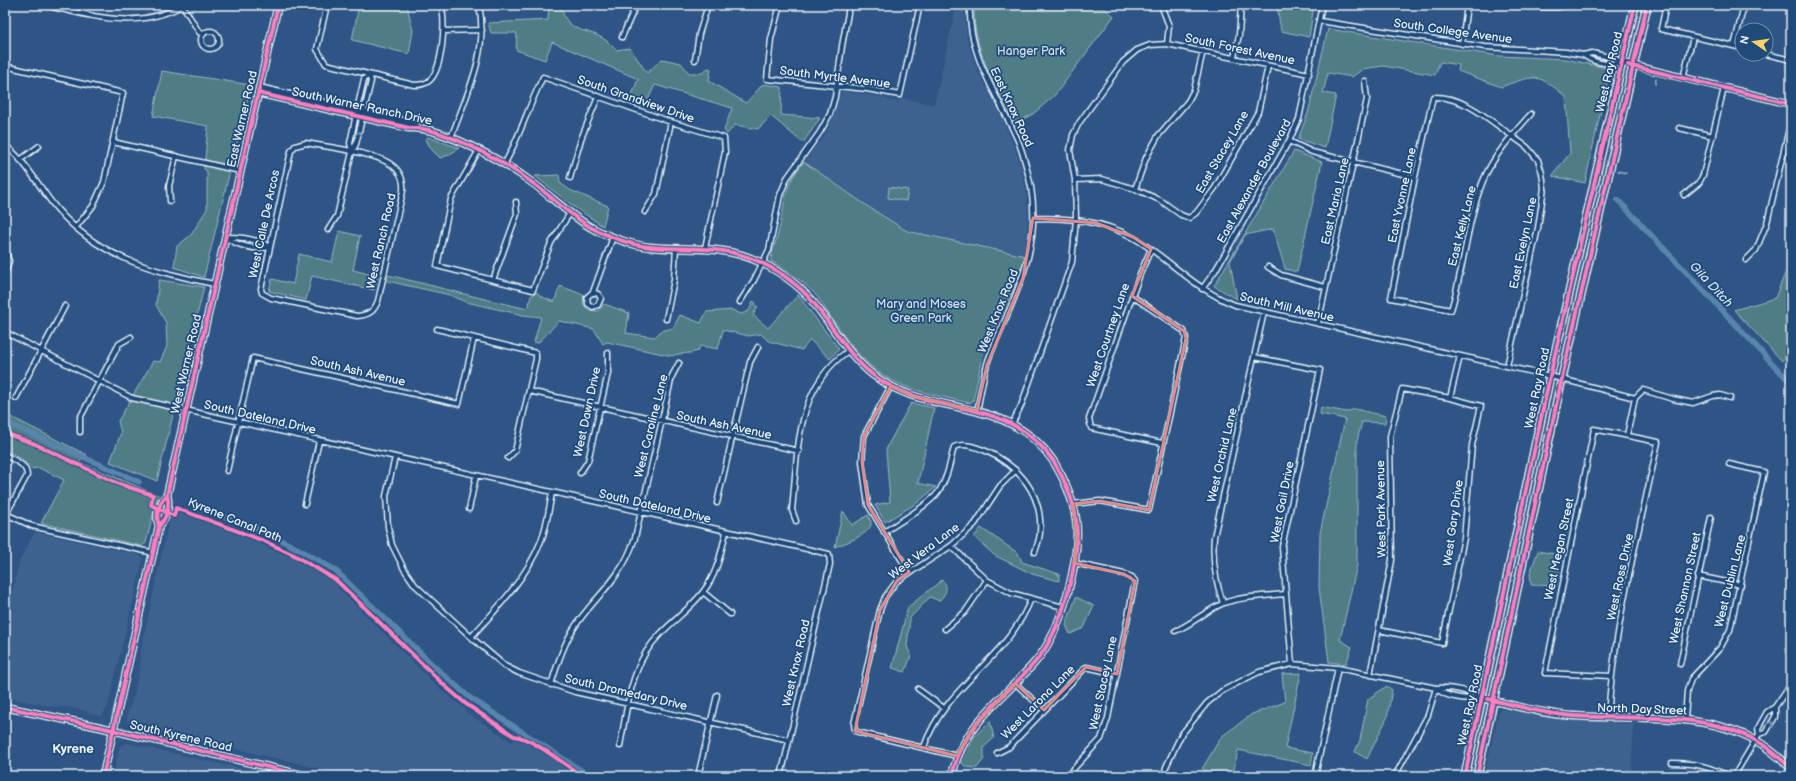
<svg xmlns="http://www.w3.org/2000/svg" width="1796" height="781" font-family="'Balsamiq Sans',sans-serif">
  <rect width="100%" height="100%" fill="#2e5585"/>
  <filter id="ink" filterUnits="userSpaceOnUse"><feTurbulence type="fractalNoise" baseFrequency=".025" numOctaves="2"/><feDisplacementMap in="SourceGraphic" scale="8" xChannelSelector="R" yChannelSelector="G"/><feConvolveMatrix kernelMatrix="1 2 1 2 8 2 1 2 1" color-interpolation-filters="sRGB"/></filter>
  <g filter="url(#ink)">
    <path fill="#3e6290" d="M956,8L964,10L967,39L976,67L1002,118L1020,162L1026,191L1028,215L1025,256L907,231L870,208L804,162L826,133L836,111L841,91L883,97L890,101H899L903,98L934,105Z
      M172,506L291,557L338,583V588L440,689L465,709L466,712L513,743L517,726L597,776H351L131,724L127,720V715L134,695L140,667L141,650Z
      M35,532L136,554L142,557L143,560L107,708L102,716H98L82,710L67,707H55L5,697V627L19,562Z
      M1502,709L1555,719L1634,724L1631,776H1484L1499,712Z
      M127,743L274,776H113L120,746Z"/>
    <path fill="#507d86" stroke="#9cb7bf" d="M359,5H407L413,31L409,54L352,40Z
      M549,5H561C566,35 586,27 604,39C609,42 612,46 616,50L630,48L647,73L662,59L681,63L689,73H702L708,68L711,69L709,81L746,103L763,84L782,87L781,115L820,118L803,143L771,116L758,129L735,125L727,134L724,130L732,108L655,85L646,104L631,98L638,79L552,42L545,60L516,50L517,33H491L488,23L548,20Z
      M974,5H1100L1114,16L1055,95L1033,114L1015,123C1000,94 982,65 976,33C974,24 974,14 974,5Z
      M1277,5H1314L1309,37L1281,31Z
      M1328,29L1499,56L1566,59L1610,69L1585,183L1552,176L1570,153L1566,97C1537,72 1535,75 1501,87L1458,71L1459,65L1440,62L1435,75L1383,66L1363,69L1352,77L1328,73L1323,93L1336,95L1325,148L1298,139L1308,113Z
      M162,71L251,85L204,277L174,267L177,246L191,235L207,209V171L204,169L208,126L153,116Z
      M428,137L459,148L449,155L440,158L432,150L426,140Z
      M1294,151L1322,162L1297,272L1285,269L1273,229L1245,235L1230,262L1237,299L1214,286Z
      M804,162L870,208L907,231L1025,256L1014,288L984,350L973,401L970,403C935,395 898,390 871,366C854,352 843,334 830,316C825,308 820,299 813,292C800,279 786,270 771,261C771,252 776,243 778,234C786,204 781,188 804,162Z
      M559,175L560,183L570,190L608,206L603,226L574,207L535,176Z
      M889,187L908,190L906,201L888,198Z
      M339,231L360,236L353,270L378,276L374,290L312,276L306,300L269,291L272,279L293,284L299,254L332,262Z
      M1791,259V348L1782,361L1734,310L1775,298Z
      M388,275C435,286 481,299 528,309L531,296L537,292L540,296L554,302L560,286L584,295L583,303L588,310L598,311L604,304L629,313L626,333L655,337L661,331L673,328L680,315L701,323L706,312L732,310L741,314L749,311L753,301L756,303L755,305L758,307L753,315L768,328L798,295L839,349L830,359L810,340L802,350L768,341L761,334L749,336L723,330L718,349L700,346L698,351C687,355 681,352 672,356L607,342L603,344L594,329L559,321L538,343L534,342L541,317L523,315L466,302L450,295L387,281Z
      M159,280L204,287L157,481L110,462L121,433L118,421L153,361L160,362L167,346L166,323L156,305Z
      M911,403L934,408L918,483L936,487L917,503L885,522L875,505L890,502L886,450L889,443Z
      M1321,407L1346,412L1355,409L1386,416L1385,423L1362,422L1357,441V565L1340,640L1352,647L1346,664L1329,662L1319,588L1320,533L1345,419L1320,414Z
      M5,414L87,455L79,462L158,495L146,543L142,546L41,523L64,480L39,468L31,469L22,459L5,450Z
      M843,511L852,525L868,515C869,518 872,522 871,525C867,536 845,543 835,547Z
      M981,528L1018,553L1022,562L1059,574V581L1032,574L994,555L974,537Z
      M1538,551L1555,554L1559,571L1556,586L1531,585L1530,573Z
      M942,580C950,587 945,595 939,601L930,597L910,618L907,646L911,656L905,672L892,668L908,607Z
      M1076,597L1094,606L1084,628L1070,634L1066,625Z
      M1301,673L1285,748L1313,753L1311,765L1238,750L1233,774C1224,779 1211,772 1202,769L1221,737L1252,714L1285,702L1282,674Z
      M1387,686L1392,690L1387,718L1367,759L1355,752L1360,740L1368,699Z
      M990,721L994,738L984,747V759L977,768L966,767L962,763L973,738Z"/>
    <g fill="none" stroke-linecap="round" stroke-linejoin="round">
      <path stroke="#92b0cb" stroke-width="1.5" d="M1655,84L1656,79
        M1618,171L1626,173"/>
      <path stroke="#5985ad" stroke-width="5.5" d="M1618,200L1791,383
        M5,422L139,482
        M201,508L261,530L302,551L335,570L436,668L469,697L589,776"/>
      <defs>
        <path id="street" d="M44,5C94,16 135,31 184,5
          M327,5L317,49L326,64L414,85C419,85 424,85 429,81C443,69 446,21 441,5
          M780,5L771,39L767,79L867,89L900,95L920,5
          M970,5C967,56 1000,98 1019,143C1024,157 1028,172 1031,187C1042,253 1012,300 989,358C983,375 981,393 977,411
          M1161,5L1169,26L1167,44
          M1515,5L1527,7H1560L1564,5
          M1666,5L1661,29L1742,48
          M183,6L199,32L203,35
          M1320,21L1485,47L1566,52L1583,55L1592,53L1613,58L1623,63
          M444,31L482,30
          M201 40a9 9 0 1 1 18 0a9 9 0 1 1-18 0Z
          M622,37L636,5
          M1462,44L1467,5
          M1734,46L1744,5
          M1766,54L1791,60
          M1583,55C1594,63 1608,65 1621,63
          M1234,57L1239,35L1241,5
          M695,60L699,34L708,5
          M5,66L123,93L104,182L93,206L76,227
          M1683,78L1693,37
          M1679,128L1713,136
          M451,138C467,93 489,53 479,5
          M1289,141L1312,152L1415,177
          M113,142L240,171
          M306,143C327,147 379,153 393,166C401,172 404,182 403,191L378,301C374,312 368,315 357,316L271,298L262,293L261,289L291,151L295,146Z
          M5,145C27,162 40,189 57,209C100,259 154,271 214,284
          M479,150L451,199L437,266L533,290L551,243L570,213
          M20,160L39,146
          M505,163C520,136 529,105 543,77L671,122L724,138L725,152L705,248
          M570,178L581,139L598,97
          M1075,180L1102,179L1135,189L1160,200L1181,215L1189,218L1196,213L1215,188L1258,112L1268,66
          M1135,189L1146,158L1158,136L1188,101L1194,90L1203,51
          M1684,195L1699,183L1703,175L1724,88
          M170,201L169,186L176,156
          M645,212L656,194L671,122
          M1033,218C1068,218 1102,220 1134,238C1170,259 1195,290 1235,305L1550,376L1635,398
          M328,230L337,216L352,152L356,144L371,81L369,75L364,79L358,105L350,143L352,152
          M225,237C237,245 255,251 269,247
          M226,237C240,237 258,239 269,247
          M5,249L9,261L5,275
          M1151,249L1140,274L1089,419L1091,428L1162,443
          M1746,260L1756,250L1767,223L1791,120
          M1268,267L1281,275L1325,287
          M493,280L517,214L516,202
          M1202,289L1215,271L1230,245L1289,141L1299,119L1322,5
          M593,292L598,294L601,298L598,305L593,307L588,304L587,297L593,292L613,237
          M740,302L754,280L769,250L780,195L787,178L820,132L830,114L835,97L842,46L848,13V5
          M666,319L674,280L676,248
          M1318,324L1367,99L1365,81
          M437,329L536,353V359L515,451L508,458
          M5,332L132,398L829,554L830,564L781,776
          M1254,357L1320,370L1282,547L1292,664
          M1507,366L1538,228L1544,188L1542,173L1538,160L1527,147L1512,136C1488,119 1464,96 1433,97L1415,177L1391,298L1451,310C1464,268 1467,221 1483,181C1493,156 1513,134 1531,114
          M891,386L864,436L862,462L868,505L909,572
          M529,391L799,451
          M16,398L65,306
          M1450,398L1460,356
          M1635,398L1643,390L1673,399L1693,403L1713,396L1720,395L1730,398
          M1012,424L1021,406L1072,262L1076,219L1075,180L1070,150L1073,135L1079,123L1123,62L1137,50L1150,45L1167,44L1309,74
          M80,432V418L119,344L131,337
          M1627,435L1635,398
          M5,455C15,461 27,464 27,476L5,516
          M395,457L386,496L388,527L392,545L404,569L415,585L471,637L505,666L519,673L575,692L789,740
          M227,471L253,358L459,404L474,338
          M580,473L588,461L608,373V353
          M717,503L750,362L758,347
          M305,504L319,441
          M1073,504L1100,501L1149,510L1186,338L1184,331L1132,296
          M469,509L476,476
          M6,514L32,526L154,553
          M796,521L792,510C798,452 795,388 848,351
          M884,532C898,523 931,504 939,491C948,477 950,462 954,447C963,442 976,447 986,451C1019,466 1043,494 1040,532C1040,538 1037,546 1035,552
          M951,546L987,580L1011,593L1063,607
          M1698,576L1741,585
          M703,592L730,614
          M1223,603C1215,580 1212,561 1214,537L1264,312
          M945,629L965,612L987,580
          M1175,631C1193,624 1206,610 1224,603C1243,596 1266,596 1286,594
          M471,637C497,609 527,577 541,541C547,526 549,508 552,493
          M1680,664L1711,517
          M1370,675L1392,560L1390,436L1402,389L1450,398L1481,406L1472,445L1464,538L1442,643L1379,630
          M1015,683L1044,710
          M551,685C557,665 563,646 574,628C587,607 606,591 619,571C627,560 631,550 635,538L672,376L679,363
          M1436,688C1446,698 1467,700 1481,698
          M918,689L944,708
          M1608,717C1614,624 1639,533 1658,442L1594,429L1545,673L1611,676
          M1685,719L1687,691L1691,679L1720,648L1730,630L1764,472L1729,464
          M1759,734L1766,732L1775,717V707
          M620,746C626,715 629,680 646,652C661,628 686,614 703,592C717,574 721,553 726,532
          M924,747C945,685 1007,660 1031,599
          M997,753L1009,747L1086,667L1117,674
          M957,756L861,733L855,731L854,724L880,610L885,597L897,581L951,546L975,524L1000,486L1016,470
          M1672,763C1694,763 1708,766 1728,776
          M698,776L717,695
          M1067,776L1101,739L1108,718L1135,581L1132,577L1124,574L1074,563
          M1164,776L1166,767L1181,735L1207,703L1222,691L1259,672L1292,664L1338,668L1436,688C1451,687 1468,691 1482,698
          M1315,776L1338,668
          M1395,776L1428,715L1436,688
          M1734,776L1759,734L1758,728L1767,712L1775,707L1786,691L1791,686"/>
        <path id="secondary" d="M1627,64L1791,104
          M259,88L411,123L418,127
          M258,93L409,128C426,127 442,134 457,140C485,152 510,166 534,184C554,199 571,216 592,228C610,237 630,245 650,247C691,251 721,244 760,262C783,273 805,290 820,311C837,333 850,357 873,375C932,420 1006,392 1054,462C1065,480 1073,499 1076,519C1081,558 1062,631 1036,661C1003,700 963,723 952,776
          M159,526C155,515 159,503 167,495L278,5
          M1482,698C1512,705 1543,714 1574,716C1633,720 1702,711 1755,740C1768,747 1780,758 1791,768
          M5,707L100,727L306,776
          M103,776L159,526C167,518 170,505 167,495"/>
        <path id="primary" d="M1465,776L1550,376L1635,5
          M1477,776L1562,378L1647,5"/>
      </defs>
      <use href="#street" stroke="#e8f1f8" stroke-width="7"/>
      <use href="#secondary" stroke="#e8f1f8" stroke-width="9"/>
      <use href="#primary" stroke="#e8f1f8" stroke-width="10"/>
      <use href="#street" stroke="#1f4a7a" stroke-width="4"/>
      <use href="#secondary" stroke="#1f4a7a" stroke-width="6"/>
      <use href="#primary" stroke="#1f4a7a" stroke-width="7"/>
      <defs>
        <path id="cycleway" d="M1628,65L1791,104
          M258,93L409,128C426,127 442,134 457,140C485,152 510,166 534,184C554,199 571,216 592,228C610,237 630,245 650,247C691,251 721,244 760,262C783,273 805,290 820,311C837,333 850,357 873,375C932,420 1006,392 1054,462C1065,480 1073,499 1076,519C1081,558 1062,631 1036,661C1003,700 963,723 952,776
          M5,433L35,444L119,484L153,495L151,505L174,516L176,508L264,541L294,555L336,580L445,686L466,704L514,736C533,738 565,765 582,776
          M159,526C155,515 159,503 167,495L278,5
          M1488,699C1517,706 1545,714 1574,716C1633,720 1702,711 1755,740C1768,747 1780,758 1791,768
          M5,707L100,727L306,776
          M103,776L159,526C167,518 170,505 167,495
          M1465,776L1550,376L1635,5
          M1477,776L1562,378L1647,5"/>
      </defs>
      <use href="#cycleway" stroke="#1f4a7a" stroke-width="6"/>
      <use href="#cycleway" stroke="#ff80c0" stroke-width="4"/>
    </g>
    <defs><path id="oneway-chevron" d="M-2-3.5L2.5 0L-2 3.5" fill="none" stroke-width="1.6" stroke-linecap="round" stroke-linejoin="round"/></defs>
    <g stroke="#6f8dac">
      <use href="#oneway-chevron" transform="translate(359 134) rotate(-77)"/>
      <use href="#oneway-chevron" transform="translate(1771 724) rotate(-60)"/>
    </g>
  </g>
  <path fill="none" stroke="#df8c90" stroke-width="3" stroke-linejoin="round" d="M1033,218L1096,223L1133,237L1151,249L1132,296L1184,331L1186,338L1149,510L1100,501L1073,504L1077,539L1074,563L1124,574L1135,581L1117,674L1086,667L1044,710L1015,683L975,725L957,756L855,731L880,610L897,581L909,572L868,505L862,462L864,436L891,386L912,396L977,411L987,365L1023,278Z"/>
  <g text-anchor="middle" stroke-width="3.5" stroke-linejoin="round" paint-order="stroke">
    <g font-size="12" fill="#e8f1f8" stroke="#1f4a7a">
      <text transform="translate(1453 31) rotate(8)" y="4">South College Avenue</text>
      <text transform="translate(1240 49) rotate(12)" y="4">South Forest Avenue</text>
      <text transform="translate(1609 72) rotate(-77)" y="4">West Ray Road</text>
      <text transform="translate(835 77) rotate(7)" y="4">South Myrtle Avenue</text>
      <text transform="translate(636 99) rotate(19)" y="4">South Grandview Drive</text>
      <text transform="translate(362 106) rotate(12)" y="4">South Warner Ranch Drive</text>
      <text transform="translate(1012 107) rotate(65)" y="4">East Knox Road</text>
      <text transform="translate(242 119) rotate(-77)" y="4">East Warner Road</text>
      <text transform="translate(1222 152) rotate(-60)" y="4">East Stacey Lane</text>
      <text transform="translate(1254 181) rotate(-61)" y="4">East Alexander Boulevard</text>
      <text transform="translate(1402 195) rotate(-78)" y="4">East Yvonne Lane</text>
      <text transform="translate(1335 201) rotate(-77)" y="4">East Maria Lane</text>
      <text transform="translate(264 224) rotate(-78)" y="4">West Calle De Arcos</text>
      <text transform="translate(1462 226) rotate(-76)" y="4">East Kelly Lane</text>
      <text transform="translate(381 241) rotate(-77)" y="4">West Ranch Road</text>
      <text transform="translate(1523 243) rotate(-78)" y="4">East Evelyn Lane</text>
      <text transform="translate(1287 307) rotate(13)" y="4">South Mill Avenue</text>
      <text transform="translate(998 311) rotate(-68)" y="4">West Knox Road</text>
      <text transform="translate(1108 335) rotate(-71)" y="4">West Courtney Lane</text>
      <text transform="translate(186 364) rotate(-77)" y="4">West Warner Road</text>
      <text transform="translate(358 371) rotate(13)" y="4">South Ash Avenue</text>
      <text transform="translate(1537 388) rotate(-78)" y="4">West Ray Road</text>
      <text transform="translate(587 412) rotate(-78)" y="4">West Dawn Drive</text>
      <text transform="translate(260 417) rotate(13)" y="4">South Dateland Drive</text>
      <text transform="translate(724 425) rotate(12)" y="4">South Ash Avenue</text>
      <text transform="translate(651 426) rotate(-76)" y="4">West Caroline Lane</text>
      <text transform="translate(1222 455) rotate(-77)" y="4">West Orchid Lane</text>
      <text transform="translate(1282 502) rotate(-79)" y="4">West Gail Drive</text>
      <text transform="translate(655 506) rotate(13)" y="4">South Dateland Drive</text>
      <text transform="translate(1381 509) rotate(-91)" y="4">West Park Avenue</text>
      <text transform="translate(235 520) rotate(22)" y="4">Kyrene Canal Path</text>
      <text transform="translate(1453 523) rotate(-82)" y="4">West Gary Drive</text>
      <text transform="translate(1559 549) rotate(-78)" y="4">West Megan Street</text>
      <text transform="translate(924 551) rotate(-37)" y="4">West Vera Lane</text>
      <text transform="translate(1620 577) rotate(-78)" y="4">West Ross Drive</text>
      <text transform="translate(1730 581) rotate(-76)" y="4">West Dublin Lane</text>
      <text transform="translate(1685 588) rotate(-78)" y="4">West Shannon Street</text>
      <text transform="translate(796 663) rotate(-77)" y="4">West Knox Road</text>
      <text transform="translate(1103 683) rotate(-78)" y="4">West Stacey Lane</text>
      <text transform="translate(626 692) rotate(13)" y="4">South Dromedary Drive</text>
      <text transform="translate(1038 702) rotate(-45)" y="4">West Larona Lane</text>
      <text transform="translate(1470 705) rotate(-78)" y="4">West Ray Road</text>
      <text transform="translate(1642 709) rotate(2)" y="4">North Day Street</text>
      <text transform="translate(181 736) rotate(13)" y="4">South Kyrene Road</text>
    </g>
    <g font-size="12" fill="#d1e0e7" stroke="#1f4a7a">
      <text x="1031" y="55">Hanger Park</text>
      <text x="921" y="308">Mary and Moses<tspan x="921" dy="14">Green Park</tspan></text>
    </g>
    <g font-size="13" font-style="italic" fill="#d3e1ed" stroke="#1f4a7a">
      <text transform="translate(1712 284) rotate(47)" y="5">Gila Ditch</text>
    </g>
    <g font-size="13" font-weight="bold" fill="#e8f1f8" stroke="#1f4a7a">
      <text x="73" y="753">Kyrene</text>
    </g>
  </g>
  <rect width="1796" height="781" fill="none" stroke="#1f4a7a" stroke-width="20"/>
  <rect x="10" y="10" width="1776" height="761" fill="none" stroke="#e8f1f8" stroke-width="1.5" filter="url(#ink)"/>
  <g transform="translate(1754 42) rotate(283)"><circle r="19" fill="#1f4a7a" stroke="#6f8dac"/>
  <path d="M0-3L7 15L0 10L-7 15Z" fill="#ffd166"/>
  <text y="-6" font-size="11" font-weight="bold" text-anchor="middle" fill="#e8f1f8">N</text>
  </g>
</svg>
